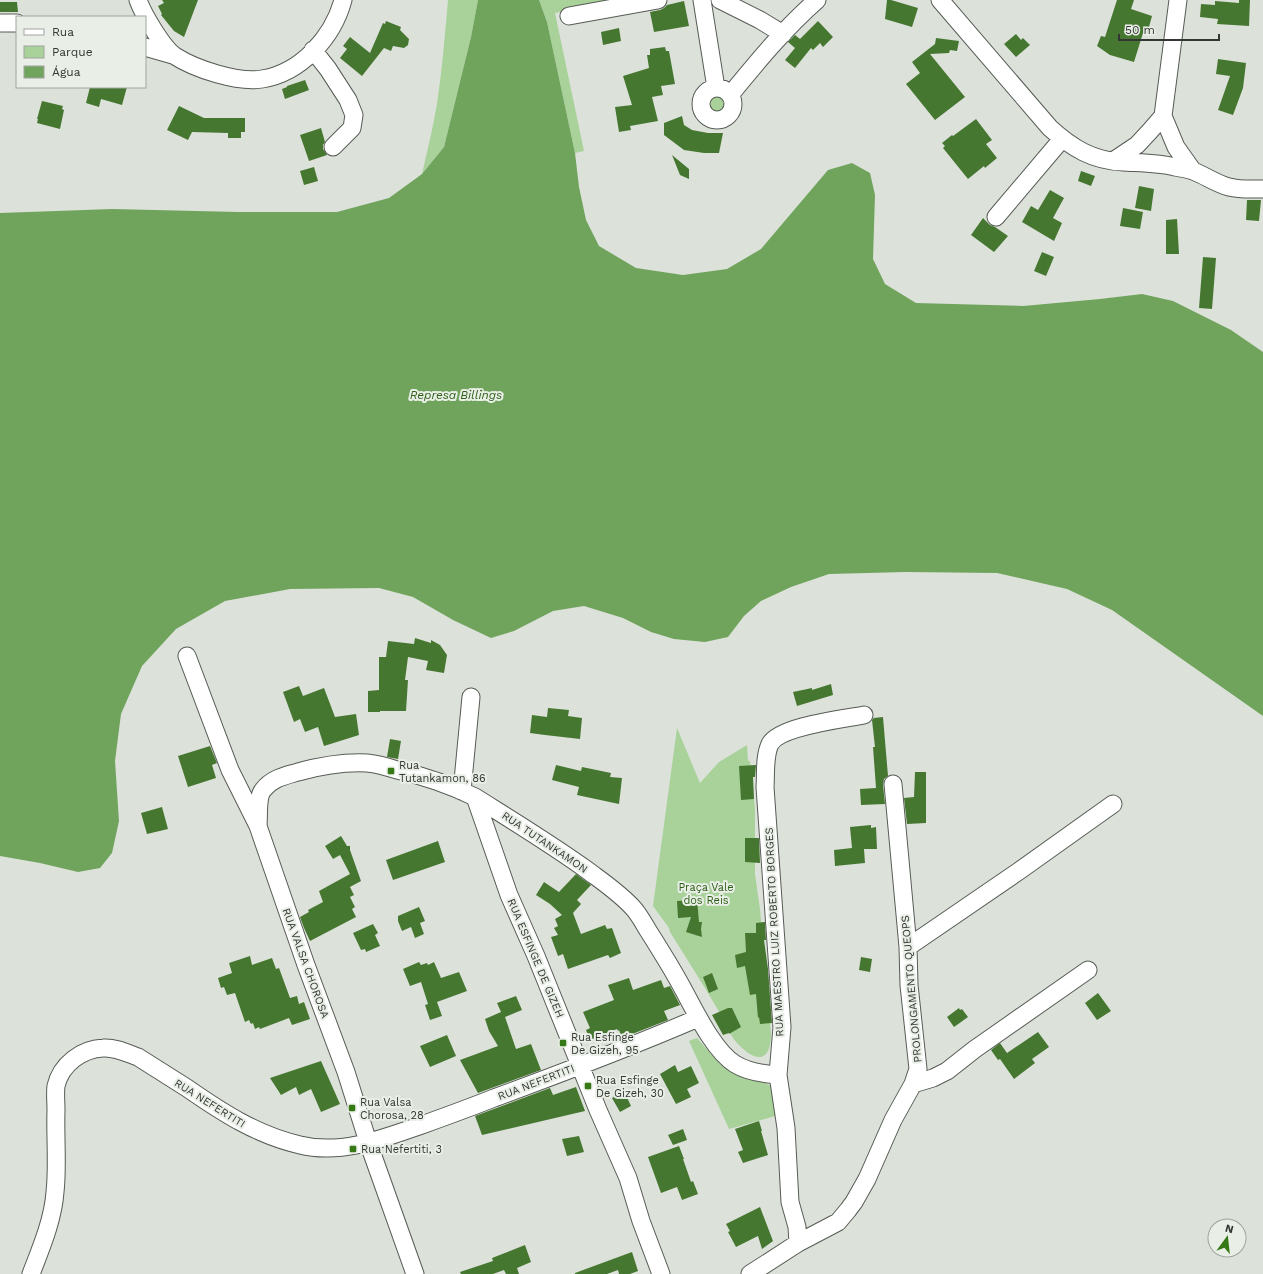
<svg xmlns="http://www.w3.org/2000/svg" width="1263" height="1274" font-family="'Work Sans',sans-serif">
  <rect width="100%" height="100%" fill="#dce2da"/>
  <path fill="#a9d19a" d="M448,0H478L471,37L444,147L422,174C427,151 433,128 437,104C442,70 445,35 448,0Z
    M539,0H627L555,13L584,151L575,153L547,22Z
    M705 104a11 11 0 1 1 22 0a11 11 0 1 1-22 0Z
    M677,728L700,783L719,762L747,745L748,761H750L755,809V874L760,909L771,1034C771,1060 758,1064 740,1046C729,1036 726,1022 718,1010C703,984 686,958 670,932L669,928L653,906Z
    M697,1038L720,1064L749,1080L761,1081L773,1087L779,1115L729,1129L689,1041Z"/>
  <path fill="#70a45c" d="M478,0H539L547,22L575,153L579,187L586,220L599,246L636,268L683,275L727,269L761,249L828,170L852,163L870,173L875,195L873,259L885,284L916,303L1023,306L1100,299L1142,294L1173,301L1231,330L1263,352V716L1112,610L1067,589L997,573L906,572L829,574L791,587L761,601L744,616L728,637L705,642L674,639L651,632L623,618L584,606L553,611L514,631L491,638L453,620L413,597L379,588L290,589L225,601L176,629L142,666L121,714L115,761L119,821L112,853L100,868L78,872L40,863L0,856V213L112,209L238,212H337L389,198L422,174L444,147L471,37Z"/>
  <path fill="#467731" d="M162,0H198L184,37L174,31L161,15L162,14L158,6L164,3Z
    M887,0H891L918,8L912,27L885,19Z
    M1117,0H1134L1131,9L1152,16L1147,34L1143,33L1134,62L1110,55L1097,46L1101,36L1105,37Z
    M1239,0H1250L1249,26L1217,24L1218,19L1200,17L1201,4L1215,5V1L1239,3Z
    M684,1L689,26L654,32L650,12L660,10L664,8L667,5Z
    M0,2H17L18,12H0Z
    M386,21L401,27L400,30L409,39L408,45L404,48L393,46L391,51L384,48L362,76L340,58L347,49L343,46L350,37L370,53L383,23L385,24Z
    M818,21L833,37L823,47L820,43L813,50L811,48L795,68L785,60L795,48L788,42L795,35L800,39Z
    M619,28L621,41L603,45L601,32Z
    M1016,34L1021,40L1023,38L1030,45L1016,57L1004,44Z
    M936,38L959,41L957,51L950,50L949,53L930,54L965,97L935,120L906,84L920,73L912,62L935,44Z
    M665,47L666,51H669L675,84L661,86L663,95L652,97L658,121L630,126L631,130L619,132L615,107L632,105L623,76L649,68L647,55H650V49Z
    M1218,59L1246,63L1243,88L1233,115L1218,110L1230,76L1216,74Z
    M305,80L309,90L285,99L282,89L287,87V86Z
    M90,87H127L122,105L101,99L99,107L86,103Z
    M42,101L63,106L62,109L64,110L60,129L37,123L38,119H37Z
    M179,106L204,118H245V132H241V138H228V133L192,132L188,140L167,130Z
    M682,116L684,125L692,130L708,133H723L719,153H704L684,150L664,135V123Z
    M976,119L992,140L986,144L997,158L985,168L984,166L968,179L943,148L945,146L942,143L952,135L953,136Z
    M321,128L325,142L323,145V149L327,155L309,161L300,135Z
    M672,155L689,169V179L680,175Z
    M314,167L318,181L304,185L300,171Z
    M1081,171L1095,176L1091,186L1078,181Z
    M1139,186L1154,189L1151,211L1135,208Z
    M1050,190L1064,198L1053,218L1062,223L1054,241L1022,222L1031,206L1038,210Z
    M1247,200H1261L1259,221L1246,220Z
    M1123,208L1143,212L1140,229L1120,226Z
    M983,218L990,225L995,227L1008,236L994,252L971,235Z
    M1177,219L1179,254H1166V220Z
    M1042,252L1054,257L1046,276L1034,271Z
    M1203,257L1216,258L1212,309L1199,308Z
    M415,638L431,643V640L440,645L447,655L444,673L426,670L428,661L408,657L405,680H408L406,711H380V712H368V691L379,690V657H386L388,641L414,644Z
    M831,684L833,695L797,706L793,692L812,688V690Z
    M299,686L303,696L324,688L335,717L356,714L359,735L324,746L318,727L305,732L300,719L294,722L283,692Z
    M548,708L569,710L568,716L582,718L580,739L545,735L530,733L532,715L547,717Z
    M883,717L888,776L884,779L883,785L885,804L861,805L860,789L876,788L873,747H875L872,720L874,718Z
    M390,739L401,741L398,759L387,757Z
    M210,746L217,763L212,765L216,778L188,787L178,756Z
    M556,765L581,771L582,767L611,773L610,777L622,778L619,804L577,795L579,787L552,780Z
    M756,765L755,777H753L754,799L741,800L739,766Z
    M915,772H926V823L907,824L904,798L914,797Z
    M162,807L168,829L147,834L141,813Z
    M871,825V828L876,827L877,849H864L865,863L835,866L834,850L852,848L850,827Z
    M341,836L347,846H350V850L361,881L350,887L354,895L350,897L355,907L352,909L356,917L310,941L304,928L300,917L309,912L308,910L323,902L319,891L350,874L340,855L333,859L325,846Z
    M745,838H759L760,863L745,862Z
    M438,841L445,862L393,880L386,860Z
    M576,874L591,885L577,900L581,904L573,913L581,934L605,925L607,929L612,928L621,953L610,958L608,955L568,969L563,954L558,956L551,937L558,935L554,928L558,926L555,919L562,915L550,904L536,895L544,882L559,892Z
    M695,899H697L699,922H702L701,929L702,937L686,932L691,917L678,918L677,901L695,900Z
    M419,907L425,921L420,923L424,934L415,938L411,927L402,931L398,921V916Z
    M765,922L766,940H764L768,969L772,1023L760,1024L759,1017L758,1018L756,994L750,995L745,966L737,968L735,955L746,952L745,933H756V923Z
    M373,924L378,933L375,935L380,946L366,952L365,949L361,950L353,933Z
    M250,956L252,965L272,958L276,969L279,968L290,998L297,996L299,1004L304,1002L310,1019L292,1025L289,1018L260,1029L259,1027L255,1029L253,1023L251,1024L249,1020L245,1022L235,993L227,995L224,987L221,988L218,978L232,973L229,963Z
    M861,957L872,959L870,972L859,970Z
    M419,962L421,965L427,963L428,965L434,962L441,978L459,972L467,991L437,1002L442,1016L430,1020L425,1005L428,1004L421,982L410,986L403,969Z
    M712,973L718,989L709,993L703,977Z
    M629,978L633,990L661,980L664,988L670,986L680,1005L664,1011L668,1020L622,1038L619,1030L618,1031L617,1029L590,1040L586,1030L590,1028L583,1012L614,1000L608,985Z
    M1098,993L1111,1011L1097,1020L1085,1003Z
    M516,996L522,1010L505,1017L516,1049L531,1044L541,1070L478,1093L460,1060L498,1046L489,1031L485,1019L501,1012L497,1003Z
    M728,1008H732L741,1027L729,1034V1033L723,1035L712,1015Z
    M959,1008L960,1010L962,1009L968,1017L954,1027L947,1017Z
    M1038,1032L1049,1047L1032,1059L1035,1063L1014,1079L1000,1059L998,1060L991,1050L1000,1043L1007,1053Z
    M447,1035L456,1056L430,1067L420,1046Z
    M321,1061L340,1104L321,1112L311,1089L299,1095L296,1087L281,1095L270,1078Z
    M675,1065L678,1072L691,1066L699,1083L687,1089L691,1097L676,1104L660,1074Z
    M576,1087L585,1111L482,1135L475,1116L550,1088L553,1095Z
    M624,1091L631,1106L620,1112L612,1098Z
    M759,1121L762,1131H761L768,1155L743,1163L738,1152L743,1150L735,1129Z
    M683,1129L687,1140L673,1145L668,1135Z
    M579,1136L584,1152L567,1156L562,1139Z
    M679,1146L684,1159H683L691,1182L693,1181L698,1194L682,1200L677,1187L661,1193L648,1157Z
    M760,1207L773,1241L762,1249L758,1236L736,1247L728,1232L730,1231L726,1224Z
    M525,1245L531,1262L517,1268L519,1274H506L504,1270L493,1274H461L460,1272L493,1261L492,1258Z
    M632,1252L638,1271L630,1274H619L618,1270L607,1274H575V1273Z"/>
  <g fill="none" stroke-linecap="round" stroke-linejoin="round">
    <defs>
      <path id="minor" d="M138,0C143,14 163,48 175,56C195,69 238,83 262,79C301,73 333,37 343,0
        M702,0L716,88
        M720,0L760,20L783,34
        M940,0L1050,128C1072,148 1093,161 1123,162C1139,163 1160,163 1175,167C1181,168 1187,169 1193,171C1206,176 1217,184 1229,187C1241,190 1252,189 1263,189
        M1178,0L1163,116L1176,147L1193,171
        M569,16L658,0
        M0,23H17
        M145,47L173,55
        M313,50L328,69L348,100L354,115L352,128L333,147
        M701 104a16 16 0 1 1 32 0a16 16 0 1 1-32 0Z
        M730,95C757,62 785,28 817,0
        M1113,161L1137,145L1150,131L1163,116
        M996,217L1062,139
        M187,656L230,770L258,826L306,965L346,1072L368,1142L415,1274
        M462,791L471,697
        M475,797L509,895L536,956L598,1110L628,1178L641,1221L661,1274
        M258,826C259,816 257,797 263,790C272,778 285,776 298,772C320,766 345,762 367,763C377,764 388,767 397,770C424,776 450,785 475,797C513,821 551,844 587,870C603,882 621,894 634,909C640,916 644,924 649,932C661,951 673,970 683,989C695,1011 714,1051 735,1064C748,1072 763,1074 778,1075
        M908,947L1019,871L1113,804
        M913,1084L933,1078L947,1071L975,1049L1088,970
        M798,1243L797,1227L790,1202L786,1128L778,1075L782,1027L765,787C766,774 764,757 770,744C780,726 844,719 864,715
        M31,1274C41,1248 53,1220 55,1192C58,1165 55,1138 56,1110C56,1102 55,1093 56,1086C61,1064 82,1049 103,1048C115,1047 127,1053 138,1057C154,1067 171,1078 187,1088C223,1113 257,1135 300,1145C340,1155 382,1139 419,1126C444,1117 469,1108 494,1098C562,1073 631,1047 698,1018
        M750,1274L798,1243L838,1222L848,1210L854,1202L867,1179L893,1120L913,1084L918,1069L909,985L908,947L893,784"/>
    </defs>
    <use href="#minor" stroke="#565c55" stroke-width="19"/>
    <use href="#minor" stroke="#fff" stroke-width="17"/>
  </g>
  <g fill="#377816" stroke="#e9efe7" stroke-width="1.5">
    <rect x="387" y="767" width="8" height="8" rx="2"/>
    <rect x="559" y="1039" width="8" height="8" rx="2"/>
    <rect x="584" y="1082" width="8" height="8" rx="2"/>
    <rect x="348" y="1104" width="8" height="8" rx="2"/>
    <rect x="349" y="1145" width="8" height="8" rx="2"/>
  </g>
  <g text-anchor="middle" stroke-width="4" stroke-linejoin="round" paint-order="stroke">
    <g font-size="11" fill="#333632" stroke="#e9efe7" text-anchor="start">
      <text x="399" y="769">Rua<tspan x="399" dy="13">Tutankamon, 86</tspan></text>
      <text x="571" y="1041">Rua Esfinge<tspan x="571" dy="13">De Gizeh, 95</tspan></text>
      <text x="596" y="1084">Rua Esfinge<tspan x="596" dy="13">De Gizeh, 30</tspan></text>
      <text x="360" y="1106">Rua Valsa<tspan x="360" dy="13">Chorosa, 28</tspan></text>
      <text x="361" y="1153">Rua Nefertiti, 3</text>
    </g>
    <g font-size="11" fill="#333632" stroke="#e9efe7">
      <text transform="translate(545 842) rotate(34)" y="4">RUA TUTANKAMON</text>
      <text transform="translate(774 932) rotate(-93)" y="4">RUA MAESTRO LUIZ ROBERTO BORGES</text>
      <text transform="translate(536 958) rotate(67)" y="4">RUA ESFINGE DE GIZEH</text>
      <text transform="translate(306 963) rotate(70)" y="4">RUA VALSA CHOROSA</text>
      <text transform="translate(911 989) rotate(-95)" y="4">PROLONGAMENTO QUEOPS</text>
      <text transform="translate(536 1082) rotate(-21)" y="4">RUA NEFERTITI</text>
      <text transform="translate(210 1103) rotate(32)" y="4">RUA NEFERTITI</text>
    </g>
    <g font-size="11" fill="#2b5d14" stroke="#e9efe7">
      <text x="706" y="891">Praça Vale<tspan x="706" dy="13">dos Reis</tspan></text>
    </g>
    <g font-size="12" font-style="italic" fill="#30621a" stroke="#e9efe7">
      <text x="456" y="399">Represa Billings</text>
    </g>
  </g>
  <rect x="16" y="16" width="130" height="72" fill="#e9efe7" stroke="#a0a59f"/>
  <rect x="24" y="29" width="20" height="6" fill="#ffffff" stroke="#a0a59f"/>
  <text x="52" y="36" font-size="12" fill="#333632">Rua</text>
  <rect x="24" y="46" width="20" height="12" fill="#a9d19a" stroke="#a0a59f"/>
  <text x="52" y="56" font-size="12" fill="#333632">Parque</text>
  <rect x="24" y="66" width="20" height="12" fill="#70a45c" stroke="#a0a59f"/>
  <text x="52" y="76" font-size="12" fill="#333632">Água</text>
  <g transform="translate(1227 1238) rotate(15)"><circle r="19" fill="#e9efe7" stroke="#a0a59f"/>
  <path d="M0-3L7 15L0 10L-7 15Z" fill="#377816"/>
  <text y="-6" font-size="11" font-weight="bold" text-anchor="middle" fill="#333632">N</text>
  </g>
  <path d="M1119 34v6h100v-6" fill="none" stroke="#333632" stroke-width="2"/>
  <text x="1125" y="34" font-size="12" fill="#333632" stroke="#e9efe7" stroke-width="3" paint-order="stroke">50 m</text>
</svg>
